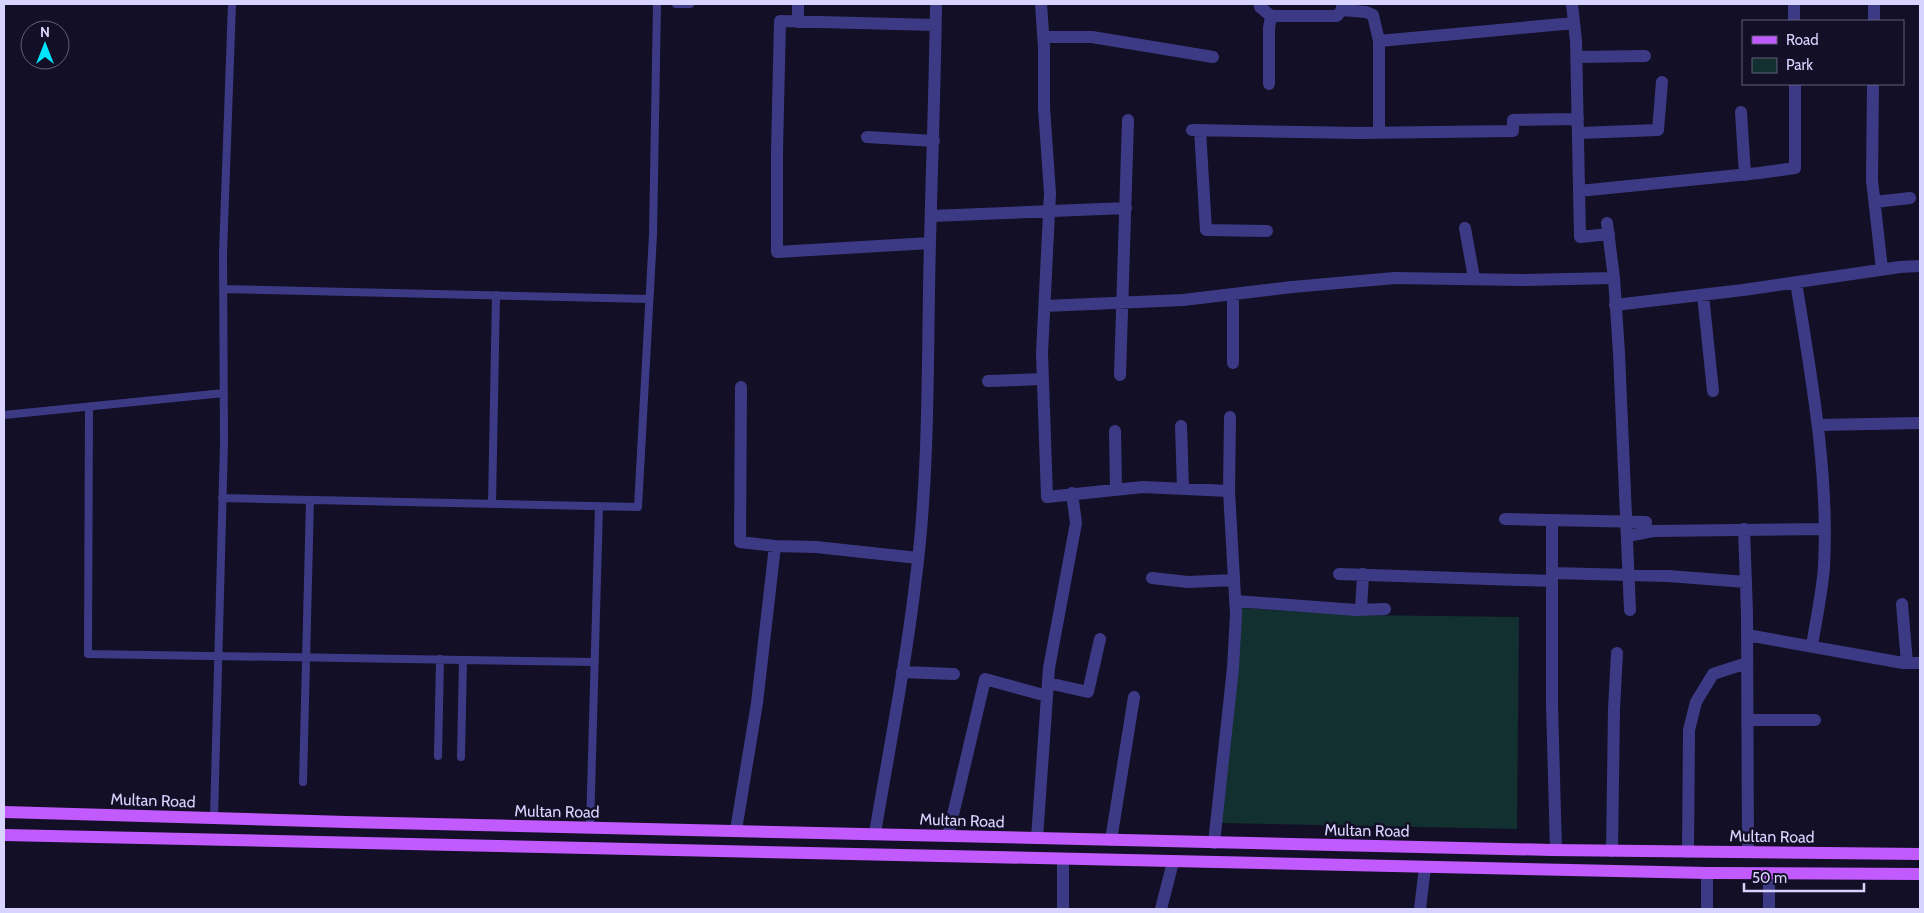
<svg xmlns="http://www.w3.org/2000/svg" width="1924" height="913" font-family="Cabin,sans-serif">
  <rect width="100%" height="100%" fill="#130f26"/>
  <path fill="#12302f" d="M1240,608L1362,615L1519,617L1517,829L1221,823Z"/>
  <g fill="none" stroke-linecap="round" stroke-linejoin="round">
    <path stroke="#3d3a85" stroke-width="8" d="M676,4H690
      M223,289L649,299
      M89,407L88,654L595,662
      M4,415L224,393
      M222,498L638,507L653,235L657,4
      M492,504L496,295
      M438,756L440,659
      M461,757L463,660
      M303,782L310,500
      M214,818L224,443L223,253L232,4
      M590,828L599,506"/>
    <path stroke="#3d3a85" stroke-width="12" d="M798,4V22
      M1041,4L1044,47V108L1050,193L1042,353L1047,497L1143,487L1229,491
      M1260,4V7L1271,16L1269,28V84
      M1572,4L1576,41L1580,237L1609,234
      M1794,4V21
      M1342,10L1366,12L1373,15L1379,41V132
      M1271,16H1337L1342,10V4
      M1874,21V4
      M1043,37H1092L1213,57
      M1379,41L1574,23
      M1577,57L1645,56
      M1873,84L1872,180L1882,269
      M1741,112L1745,175
      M1192,130L1359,133L1513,131V120L1578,119
      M1200,130L1206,230L1267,231
      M1579,133L1658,130L1662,82
      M867,137L934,141
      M1579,191L1759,173L1795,168V84
      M1875,202L1910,198
      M931,216L1126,208
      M1607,223L1614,278L1619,353L1630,610
      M1465,228L1474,278
      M930,243L777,252V151L780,21L935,25
      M1796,282C1811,376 1829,471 1824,567C1822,593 1816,620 1812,646
      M1703,295L1713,391
      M1615,305L1743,290L1900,267L1920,266
      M1045,306L1183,300L1292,287L1395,278L1521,280L1614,278
      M1233,363V295
      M1120,375L1128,120
      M988,381L1043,379
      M741,387L740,542L775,546L816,547L918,558
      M1819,425L1920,423
      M1181,426L1183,489
      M1115,431L1116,489
      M1505,519L1646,522
      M1552,520V704L1556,850
      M1744,529L1747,613L1748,852
      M1628,536L1653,531L1825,529
      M1552,573L1668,576L1746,582
      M1339,574L1552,581
      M1152,578L1188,582L1234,580
      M1235,601L1356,610L1385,609
      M1902,604L1907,663
      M1361,610L1363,574
      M1747,635L1903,663H1920
      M902,672L954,674
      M1048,683L1088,692L1100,639
      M1747,720H1815
      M736,830L757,703L775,546
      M875,833C890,745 907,657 917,569C930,461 927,351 930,242C932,163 935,83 936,4
      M948,836L985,679L1047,696
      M1037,838L1049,668L1076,523L1072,493
      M1111,840L1134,697
      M1214,843L1233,668L1236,614L1229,491L1230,417
      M1612,851L1614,709L1617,653
      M1688,852L1689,730L1696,702L1713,674L1747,663
      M1063,860V909
      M1707,873V909
      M1161,909L1173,862
      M1420,909L1425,867
      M1769,909V874"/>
    <path stroke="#c25bff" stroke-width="12" d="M4,812L346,822L1552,850L1920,854
      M4,835L1707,873L1920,874"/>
  </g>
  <g text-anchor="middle" stroke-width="5" stroke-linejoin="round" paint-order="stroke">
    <g font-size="16" fill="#d9d4ff" stroke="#130f26">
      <text transform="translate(153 800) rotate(2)" y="6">Multan Road</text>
      <text transform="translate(557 811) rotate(1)" y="6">Multan Road</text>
      <text transform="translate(962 820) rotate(2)" y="6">Multan Road</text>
      <text transform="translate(1367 830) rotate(1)" y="6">Multan Road</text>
      <text transform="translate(1772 836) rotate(1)" y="6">Multan Road</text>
    </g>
  </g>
  <rect width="1924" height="913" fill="none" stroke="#d9d4ff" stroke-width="10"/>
  <rect x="1742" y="20" width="162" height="65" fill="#130f26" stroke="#625e7d"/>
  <rect x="1752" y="36" width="25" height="8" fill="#c25bff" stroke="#625e7d"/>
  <text x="1786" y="45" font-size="15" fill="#d9d4ff">Road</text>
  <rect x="1752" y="58" width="25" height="15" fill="#12302f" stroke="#625e7d"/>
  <text x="1786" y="70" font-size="15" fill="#d9d4ff">Park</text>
  <g transform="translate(45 45)"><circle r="24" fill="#130f26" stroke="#625e7d"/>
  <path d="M0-4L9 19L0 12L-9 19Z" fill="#00e5ff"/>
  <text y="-8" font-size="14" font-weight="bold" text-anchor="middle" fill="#d9d4ff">N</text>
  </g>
  <path d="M1744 883v8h120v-8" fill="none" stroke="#d9d4ff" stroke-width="2.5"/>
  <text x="1752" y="883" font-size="15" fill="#d9d4ff" stroke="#130f26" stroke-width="4" paint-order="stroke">50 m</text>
</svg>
